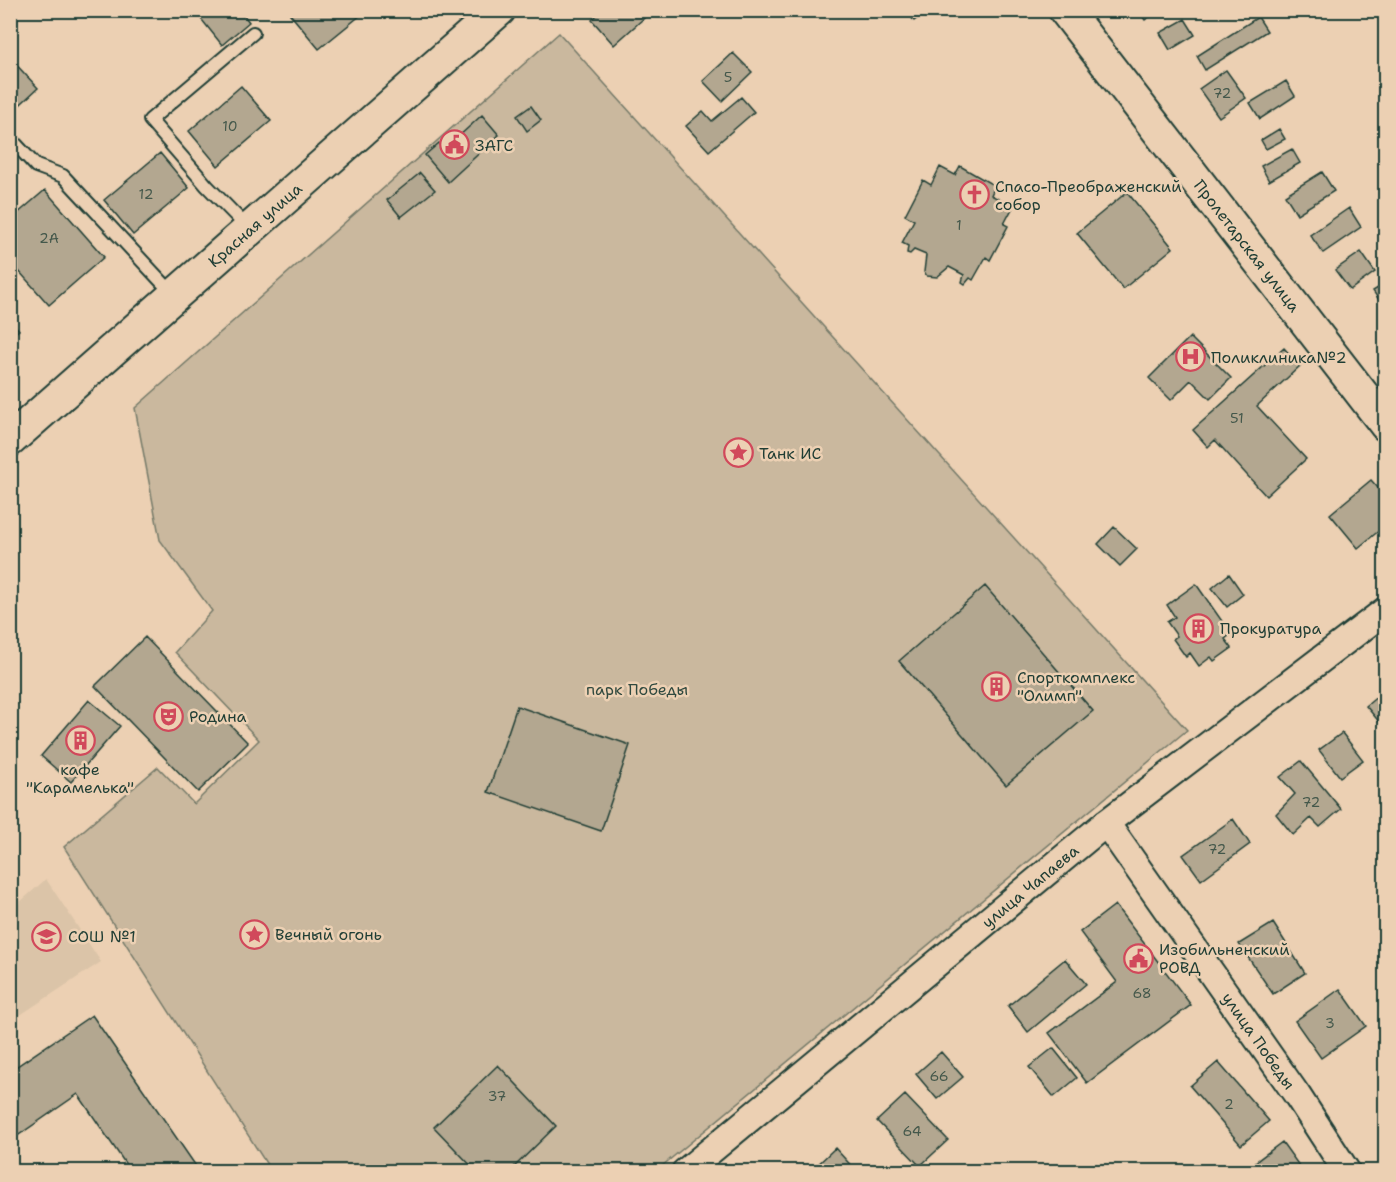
<svg xmlns="http://www.w3.org/2000/svg" width="1396" height="1182" font-family="'Shantell Sans',sans-serif">
  <rect width="100%" height="100%" fill="#ecd0b3"/>
  <filter id="ink" filterUnits="userSpaceOnUse"><feTurbulence type="fractalNoise" baseFrequency=".0167" numOctaves="2"/><feDisplacementMap in="SourceGraphic" scale="12" xChannelSelector="R" yChannelSelector="G"/><feConvolveMatrix kernelMatrix="1 2 1 2 8 2 1 2 1" color-interpolation-filters="sRGB"/></filter>
  <g filter="url(#ink)">
    <path fill="#dbc4a8" d="M46,879L101,962L11,1021V910Z"/>
    <path fill="#cab89e" stroke="#747a69" stroke-width="1.5" d="M559,33L1187,730L656,1171H271L64,847L158,767L194,804L259,740L175,652L212,611L160,540L135,408Z"/>
    <path fill="#b3a790" stroke="#1f3d34" stroke-width="1.5" d="M194,10H240L249,22L222,45Z
      M295,10H367L319,49L290,14Z
      M602,10H653L614,45L592,20Z
      M906,10H928L914,21Z
      M1138,10H1159L1145,20Z
      M1258,17L1267,31L1205,70L1197,56Z
      M1185,19L1195,35L1170,50L1160,33Z
      M733,53L752,72L722,101L703,81Z
      M10,58L38,88L10,114Z
      M1226,70L1246,98L1219,117L1199,89Z
      M1286,81L1295,96L1260,119L1250,103Z
      M241,86L271,121L218,166L189,131Z
      M741,97L754,112L709,151L686,126L703,111L712,121Z
      M531,106L541,120L527,131L517,116Z
      M482,115L499,135L448,182L425,155L439,143L445,149Z
      M1279,129L1285,139L1266,149L1261,140Z
      M1292,149L1300,163L1269,181L1261,166Z
      M160,153L189,188L133,235L104,200Z
      M960,166L995,186L991,195L1013,207L1004,224L1008,226L990,260L986,257L973,280L970,278L965,284L962,282L964,275L949,267L937,277L927,276L924,272L926,255L914,250L910,254L907,253L908,246L902,243L914,220L905,215L923,180L931,185L940,167L955,175Z
      M1322,172L1334,191L1297,214L1285,195Z
      M420,173L435,190L401,217L387,200Z
      M45,190L104,257L49,305L10,261V220Z
      M1127,192L1173,248L1123,289L1077,233Z
      M1349,208L1361,227L1323,253L1310,235Z
      M1361,252L1375,272L1350,290L1335,270Z
      M1386,283V310L1373,291Z
      M10,320L19,330L10,337Z
      M1190,337L1231,378L1210,399L1191,380L1171,400L1149,378Z
      M1284,348L1300,366L1257,406L1306,459L1266,496L1215,440L1208,447L1193,430Z
      M1371,480L1386,497V525L1358,548L1330,514Z
      M1114,527L1137,549L1120,566L1098,544Z
      M1229,574L1243,594L1227,607L1212,588Z
      M1196,584L1231,634L1225,639L1232,648L1214,661L1211,657L1199,666L1190,653L1186,657L1173,639L1177,636L1167,622L1175,617L1167,605Z
      M985,586L1093,711L1006,785L899,661Z
      M145,637L248,743L198,792L95,686Z
      M1386,689V730L1366,706Z
      M89,700L120,726L71,782L41,756Z
      M517,706L630,745L601,831L488,792Z
      M1342,733L1363,760L1340,777L1319,750Z
      M1301,761L1341,809L1320,827L1311,818L1293,835L1276,814L1295,794L1280,777Z
      M1233,819L1250,844L1201,880L1183,855Z
      M1115,905L1191,1005L1087,1083L1049,1033L1117,982L1080,932Z
      M1273,923L1305,973L1273,994L1239,944Z
      M1065,959L1086,984L1028,1032L1008,1006Z
      M1340,989L1366,1026L1321,1058L1295,1021Z
      M92,1015L200,1172H131L78,1094L10,1141V1071Z
      M1053,1048L1077,1078L1054,1097L1029,1067Z
      M941,1052L963,1077L937,1099L916,1074Z
      M1218,1062L1269,1121L1241,1145L1190,1086Z
      M498,1065L556,1126L509,1172H477L434,1127Z
      M905,1095L948,1140L920,1166L877,1121Z
      M1282,1142L1300,1167L1294,1172H1248L1246,1169Z
      M835,1148L857,1172H810Z"/>
    <g fill="none" stroke-linecap="round" stroke-linejoin="round">
      <defs>
        <path id="service" d="M10,138L36,166L63,176L174,295
          M249,229L207,186L150,120L253,33"/>
        <g id="minor">
          <path id="s1" d="M1106,823L1297,1095L1347,1172"/>
          <path id="s2" d="M685,1172L1106,823L1386,610"/>
        </g>
        <g id="tertiary">
          <path id="s3" d="M1065,10L1386,425"/>
          <path id="s4" d="M10,440L499,10"/>
        </g>
      </defs>
      <use href="#service" stroke="#1f3d34" stroke-width="16"/>
      <use href="#minor" stroke="#1f3d34" stroke-width="30"/>
      <use href="#tertiary" stroke="#1f3d34" stroke-width="36"/>
      <use href="#service" stroke="#ecd0b3" stroke-width="12"/>
      <use href="#minor" stroke="#ecd0b3" stroke-width="26"/>
      <use href="#tertiary" stroke="#ecd0b3" stroke-width="32"/>
    </g>
  </g>
  <defs>
    <symbol id="civic-ring" viewBox="-11 -11 22 22"><circle r="9.5" fill="#ecd0b3" stroke="#d1495b" stroke-width="1.5"/><path d="M-.6-6.5H3V-4.5H.6V-3L4-1V1h2V6H-6V1h2V-1L-.6-3ZM-1.2 2.5V6h2.4V2.5Z" fill="#d1495b"/></symbol>
    <symbol id="church-ring" viewBox="-11 -11 22 22"><circle r="9.5" fill="#ecd0b3" stroke="#d1495b" stroke-width="1.5"/><path d="M-1.2-6h2.4v3.5h3.3v2.4h-3.3V6h-2.4V-.1h-3.3v-2.4h3.3Z" fill="#d1495b"/></symbol>
    <symbol id="hospital-ring" viewBox="-11 -11 22 22"><circle r="9.5" fill="#ecd0b3" stroke="#d1495b" stroke-width="1.5"/><path d="M-5-5h3v3.5h4V-5h3V5h-3V1.5h-4V5h-3Z" fill="#d1495b"/></symbol>
    <symbol id="sight-ring" viewBox="-11 -11 22 22"><circle r="9.5" fill="#ecd0b3" stroke="#d1495b" stroke-width="1.5"/><path d="M0-6L1.8-2.2L6-1.7L2.9 1.2L3.7 5.4L0 3.3L-3.7 5.4L-2.9 1.2L-6-1.7L-1.8-2.2Z" fill="#d1495b"/></symbol>
    <symbol id="building-ring" viewBox="-11 -11 22 22"><circle r="9.5" fill="#ecd0b3" stroke="#d1495b" stroke-width="1.5"/><path d="M-4-6H4V6H1V3H-1V6H-4ZM-2.5-4.3h1.7v1.8h-1.7ZM.8-4.3h1.7v1.8H.8ZM-2.5-1h1.7V.8h-1.7ZM.8-1h1.7V.8H.8Z" fill="#d1495b"/></symbol>
    <symbol id="theatre-ring" viewBox="-11 -11 22 22"><circle r="9.5" fill="#ecd0b3" stroke="#d1495b" stroke-width="1.5"/><path d="M-5-5.5Q0-4 5-5.5V0Q5 5 0 6Q-5 5-5 0ZM-3.3-2.5H-1v1.5H-3.3ZM1-2.5H3.3v1.5H1ZM-2.8 1Q0 5.5 2.8 1Z" fill="#d1495b"/></symbol>
    <symbol id="school-ring" viewBox="-11 -11 22 22"><circle r="9.5" fill="#ecd0b3" stroke="#d1495b" stroke-width="1.5"/><path d="M0-5L7-2L0 1L-7-2ZM-4 1L0 2.5L4 1V4Q0 6-4 4Z" fill="#d1495b"/></symbol>
  </defs>
  <g fill-rule="evenodd">
    <use href="#civic-ring" x="438" y="128" width="33" height="33"/>
    <use href="#church-ring" x="958" y="178" width="33" height="33"/>
    <use href="#hospital-ring" x="1174" y="340" width="33" height="33"/>
    <use href="#sight-ring" x="722" y="436" width="33" height="33"/>
    <use href="#building-ring" x="1182" y="612" width="33" height="33"/>
    <use href="#building-ring" x="980" y="670" width="33" height="33"/>
    <use href="#theatre-ring" x="152" y="700" width="33" height="33"/>
    <use href="#building-ring" x="64" y="724" width="33" height="33"/>
    <use href="#sight-ring" x="238" y="918" width="33" height="33"/>
    <use href="#school-ring" x="30" y="920" width="33" height="33"/>
    <use href="#civic-ring" x="1122" y="942" width="33" height="33"/>
  </g>
  <g text-anchor="middle" stroke-width="5" stroke-linejoin="round" paint-order="stroke">
    <g font-size="14" fill="#44584b">
      <text x="728" y="82">5</text>
      <text x="1222" y="98">72</text>
      <text x="230" y="131">10</text>
      <text x="146" y="199">12</text>
      <text x="959" y="230">1</text>
      <text x="49" y="243">2А</text>
      <text x="1237" y="423">51</text>
      <text x="1311" y="807">72</text>
      <text x="1217" y="854">72</text>
      <text x="1142" y="998">68</text>
      <text x="1330" y="1028">3</text>
      <text x="939" y="1081">66</text>
      <text x="497" y="1101">37</text>
      <text x="1229" y="1109">2</text>
      <text x="912" y="1136">64</text>
    </g>
    <g font-size="16" fill="#1f3d34" stroke="#ecd0b3" text-anchor="start">
      <text x="475" y="151">ЗАГС</text>
      <text x="995" y="192">Спасо-Преображенский<tspan x="995" dy="18">собор</tspan></text>
      <text x="1211" y="363">Поликлиника№2</text>
      <text x="759" y="459">Танк ИС</text>
      <text x="1220" y="634">Прокуратура</text>
      <text x="1017" y="683">Спорткомплекс<tspan x="1017" dy="18">"Олимп"</tspan></text>
      <text x="189" y="722">Родина</text>
      <text x="80" y="775" text-anchor="middle">кафе<tspan x="80" dy="18">"Карамелька"</tspan></text>
      <text x="275" y="940">Вечный огонь</text>
      <text x="68" y="942">СОШ №1</text>
      <text x="1159" y="955">Изобильненский<tspan x="1159" dy="18">РОВД</tspan></text>
    </g>
    <g font-size="16" fill="#1f3d34" stroke="#ecd0b3">
      <text dy="6" stroke="none"><textPath href="#s4" startOffset="326">Красная улица</textPath></text>
      <text dy="6" stroke="none"><textPath href="#s3" startOffset="298">Пролетарская улица</textPath></text>
      <text dy="6" stroke="none"><textPath href="#s2" startOffset="448">улица Чапаева</textPath></text>
      <text dy="6" stroke="none"><textPath href="#s1" startOffset="266">улица Победы</textPath></text>
    </g>
    <g font-size="16" fill="#30493f" stroke="#ecd0b3">
      <text x="637" y="695">парк Победы</text>
    </g>
  </g>
  <rect width="1396" height="1182" fill="none" stroke="#ecd0b3" stroke-width="36"/>
  <rect x="18" y="18" width="1360" height="1146" fill="none" stroke="#1f3d34" stroke-width="2" filter="url(#ink)"/>
</svg>
